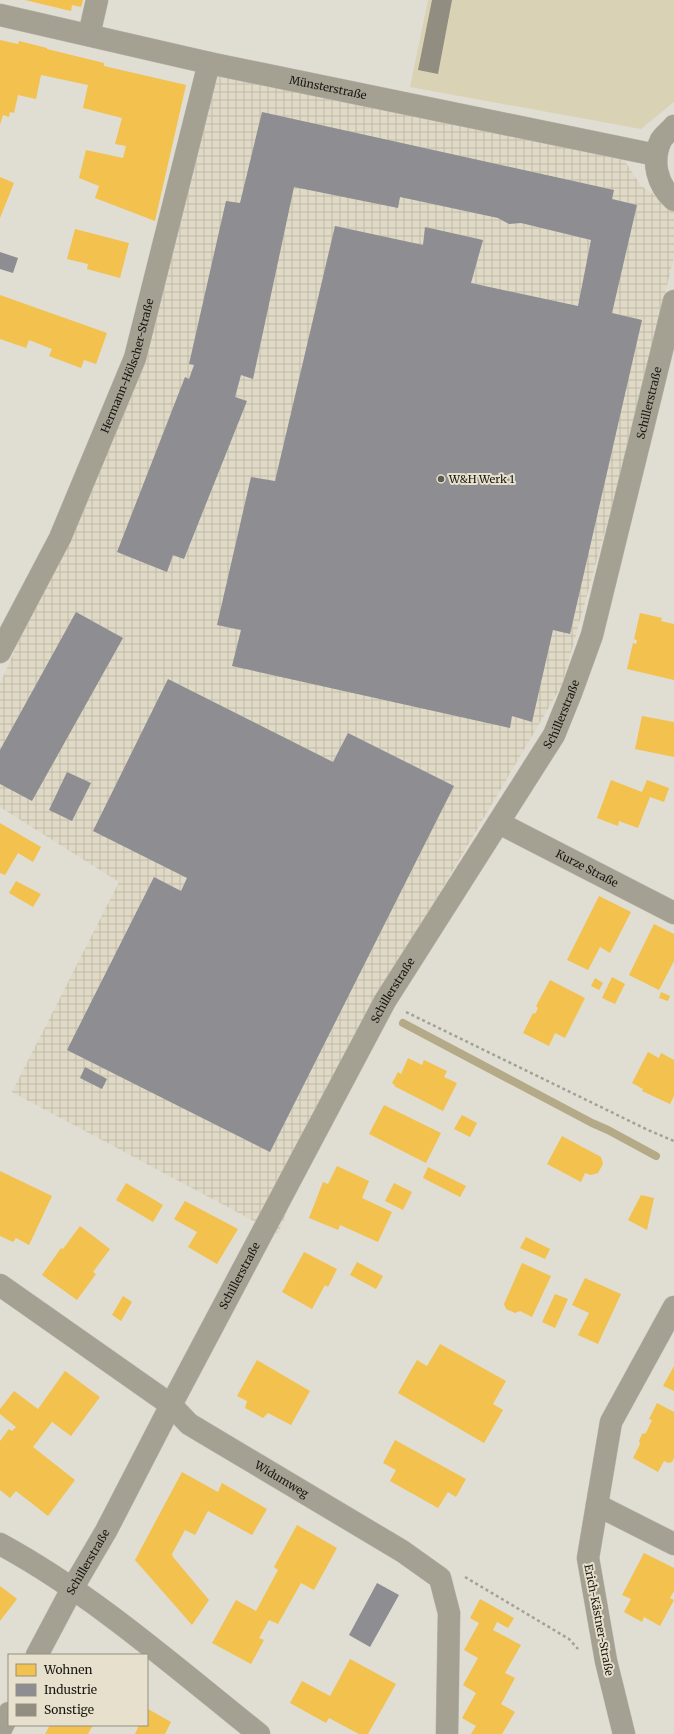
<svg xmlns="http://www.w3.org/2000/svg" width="674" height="1734" font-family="Merriweather,serif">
  <defs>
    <pattern id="industrial-grid" width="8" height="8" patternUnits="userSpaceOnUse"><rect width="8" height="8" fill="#dfd9c6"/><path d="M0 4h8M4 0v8" fill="none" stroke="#bfbaa9"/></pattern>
  </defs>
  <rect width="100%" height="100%" fill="#e0ddd3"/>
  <path fill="url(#industrial-grid)" d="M208,73L624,160L641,186L674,208V257L625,459L562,685L363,1023L278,1234L12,1092L119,882L0,807V684L140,363Z"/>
  <path fill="#dad2b5" d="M428,0H674V102L641,129L410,87Z"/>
  <path fill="#f2c14e" d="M25,0H83L81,7L72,5L71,11Z
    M0,40L18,44L19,41L47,48V49L104,63V66L186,85L155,221L95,198L99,186L79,178L86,150L123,158L126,146L115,144L122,118L83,108L88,85L41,75L36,99L18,95L14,113L10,112L9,117L3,115L0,125Z
    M0,177L14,183L0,218Z
    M75,229L129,243L120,278L87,269L88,264L67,259Z
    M0,295L107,333L96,364L84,360L81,368L49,356L52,349L29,340L26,348L0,339Z
    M640,613L662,618L661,621L674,624V680L627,669L633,643L636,644L637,640L634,639Z
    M642,716L674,722V757L635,749Z
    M611,780L642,792L647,780L669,788L664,802L650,797L638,828L619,821L618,826L597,818Z
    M0,823L41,847L33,862L18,853L5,875L0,873Z
    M16,881L41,894L33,907L9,893Z
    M599,896L631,912L610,953L600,947L588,970L567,960Z
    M654,924L674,934V961L659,990L629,975Z
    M612,977L625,984L615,1004L602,998Z
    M595,978L603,983L599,990L591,986Z
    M550,980L585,998L565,1038L555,1033L549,1046L523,1033L533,1013L535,1014L538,1008L536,1006Z
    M661,992L670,996L668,1001L659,998Z
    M648,1052L659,1058L661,1053L674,1060V1096L670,1104L642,1091L643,1089L632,1083Z
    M408,1058L422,1065L424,1060L447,1071L444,1077L457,1083L443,1111L394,1086L395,1085L392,1083L398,1072L401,1074Z
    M384,1105L441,1133L426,1163L369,1134Z
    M462,1115L477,1123L470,1137L454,1129Z
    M562,1136L601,1157L603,1164L598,1173L591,1175L585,1173L581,1182L547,1164Z
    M337,1166L369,1181L362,1198L392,1212L378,1242L340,1225L338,1230L309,1218L323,1182L328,1184Z
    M428,1167L466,1186L460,1197L423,1178Z
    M0,1171L52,1196L29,1245L16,1238L13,1242L0,1236Z
    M126,1183L163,1205L153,1222L116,1200Z
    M394,1183L412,1192L403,1210L385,1201Z
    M641,1195L654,1198L647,1230L628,1220Z
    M185,1201L238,1229L217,1264L188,1247L197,1232L174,1219Z
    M80,1226L110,1249L93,1272L96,1274L77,1300L42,1275L61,1248L63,1249Z
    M526,1237L550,1249L545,1259L520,1248Z
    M304,1252L337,1269L328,1287L325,1285L312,1309L282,1292Z
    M357,1262L383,1276L376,1289L350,1275Z
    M522,1263L551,1276L532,1317L520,1311L515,1313L506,1309L504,1304Z
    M585,1278L621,1294L598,1344L578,1335L589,1313L572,1305Z
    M555,1294L568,1299L555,1328L542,1322Z
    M123,1296L132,1302L121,1321L112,1315Z
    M440,1344L506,1381L493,1404L503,1410L484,1443L398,1393L417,1360L427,1366Z
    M257,1360L310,1391L291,1425L268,1413L263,1418L245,1408L247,1401L237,1396Z
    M674,1366V1391L663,1386Z
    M65,1371L100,1397L71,1436L52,1422L33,1447L75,1480L48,1516L16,1491L10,1498L0,1490V1441L9,1429L12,1431L16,1427L0,1414V1409L14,1391L38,1409Z
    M657,1403L674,1412V1458L672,1462L668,1463L664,1461L658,1472L633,1458L640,1444L639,1441L642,1434L646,1433L652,1420L649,1419Z
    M395,1440L466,1479L456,1497L448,1492L438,1508L390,1481L396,1470L383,1463Z
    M182,1472L218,1492L222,1483L267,1509L252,1535L208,1511L195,1535L185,1530L172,1554L173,1557L209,1600L192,1625L135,1560Z
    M297,1525L337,1548L314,1590L301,1583L278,1624L269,1620L259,1638L264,1640L251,1664L212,1643L236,1600L256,1611L278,1570L274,1567Z
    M644,1553L674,1568V1591L670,1598L674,1600L660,1626L644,1617L642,1622L624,1612L631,1599L622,1595Z
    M0,1586L17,1599L0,1621Z
    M480,1599L514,1618L508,1628L497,1622L493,1630L521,1645L505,1673L515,1678L501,1704L515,1712L502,1734H471L476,1726L462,1718L476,1693L463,1685L478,1658L464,1650L479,1623L470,1618Z
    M350,1659L396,1684L368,1734H359L329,1718L326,1723L290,1703L302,1681L330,1696Z
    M148,1709L171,1722L165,1734H135L139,1725H147Z
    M50,1725H93L88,1734H45Z"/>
  <path fill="#8d8d92" d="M262,112L614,190L612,199L637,205L612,313L642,320L570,634L553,630L532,722L512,716L510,728L232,666L241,630L217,625L251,477L275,481L335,226L423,245L425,227L483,240L471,283L578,306L591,240L521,223L509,224L498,218L400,197L398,208L294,187L253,379L241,375L235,397L247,401L184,559L173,555L167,572L117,552L185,377L189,379L194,365L189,364L226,201L240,203Z
    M0,252L18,258L13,273L0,269Z
    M76,612L123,638L32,801L0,784V750Z
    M168,679L333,762L348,733L454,786L270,1152L67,1050L154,877L181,891L187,878L93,831Z
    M67,772L91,783L72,821L49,810Z
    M85,1067L107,1079L102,1089L80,1078Z
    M377,1583L399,1595L370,1647L349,1635Z"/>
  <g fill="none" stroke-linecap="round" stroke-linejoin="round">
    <path stroke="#b4aa87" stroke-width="8" d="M403,1023L592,1123L608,1130L656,1156"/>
  </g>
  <path fill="#918d80" d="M432,0H452L438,74L418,70Z"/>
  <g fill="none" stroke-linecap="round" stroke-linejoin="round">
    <defs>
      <g id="minor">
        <path id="s1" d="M0,15L209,63L656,155"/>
        <path d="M89,35L97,0"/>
        <path d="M674,126C670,131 664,135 661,140C651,161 657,185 674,200"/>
        <path id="s2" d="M0,652L60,538L135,358L209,63"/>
        <path id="s3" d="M499,823L674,913"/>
        <path id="s4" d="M0,1285L171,1405L189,1424L402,1551L440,1578L449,1613L447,1734"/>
        <path d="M597,1505L674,1544"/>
        <path d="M0,1544C94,1595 176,1668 259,1734"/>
        <path id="s5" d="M37,1655L72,1589L106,1531L171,1405L385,1001L554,735L571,693L592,635L674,301"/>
        <path d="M0,1731L9,1713"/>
        <path d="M624,1734L606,1661L588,1558L611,1422L674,1307"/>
      </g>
    </defs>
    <use href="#minor" stroke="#bbb8b1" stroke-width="23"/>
    <path stroke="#a3a096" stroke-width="2.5" stroke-dasharray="3 3" stroke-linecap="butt" d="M406,1012L648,1130L674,1141
      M465,1577L569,1639L578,1649"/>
    <use href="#minor" stroke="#a4a092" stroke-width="22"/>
  </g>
  <circle fill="#5e5c54" stroke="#e6e0cd" stroke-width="1.5" cx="441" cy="479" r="4"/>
  <g text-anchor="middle" stroke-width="4" stroke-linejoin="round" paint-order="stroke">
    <g font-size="11" fill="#181610" stroke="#e6e0cd">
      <text dy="4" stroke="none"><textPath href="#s1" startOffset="336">Münsterstraße</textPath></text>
      <text dy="4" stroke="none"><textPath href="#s2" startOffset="314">Hermann-Hölscher-Straße</textPath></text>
      <text dy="4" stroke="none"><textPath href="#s5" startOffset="1402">Schillerstraße</textPath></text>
      <text dy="4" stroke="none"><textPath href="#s5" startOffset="1078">Schillerstraße</textPath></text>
      <text dy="4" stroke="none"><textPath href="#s3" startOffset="99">Kurze Straße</textPath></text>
      <text dy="4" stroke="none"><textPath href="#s5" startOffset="754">Schillerstraße</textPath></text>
      <text dy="4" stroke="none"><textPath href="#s5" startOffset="430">Schillerstraße</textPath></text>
      <text dy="4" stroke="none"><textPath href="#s4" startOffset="343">Widumweg</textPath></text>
      <text dy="4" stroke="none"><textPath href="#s5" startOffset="106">Schillerstraße</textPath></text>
      <text transform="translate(599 1620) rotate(79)" y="4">Erich-Kästner-Straße</text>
    </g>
    <g font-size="11" fill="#181610" stroke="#e6e0cd" text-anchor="start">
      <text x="449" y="483">W&amp;H Werk 1</text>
    </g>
  </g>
  <rect x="8" y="1654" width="140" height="72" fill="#e6e0cd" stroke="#948f81"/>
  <rect x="16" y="1664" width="20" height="12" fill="#f2c14e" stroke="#948f81"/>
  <text x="44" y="1674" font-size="12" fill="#181610">Wohnen</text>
  <rect x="16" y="1684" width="20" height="12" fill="#8d8d92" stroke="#948f81"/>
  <text x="44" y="1694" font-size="12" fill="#181610">Industrie</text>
  <rect x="16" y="1704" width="20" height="12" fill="#918d80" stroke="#948f81"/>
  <text x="44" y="1714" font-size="12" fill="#181610">Sonstige</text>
</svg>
